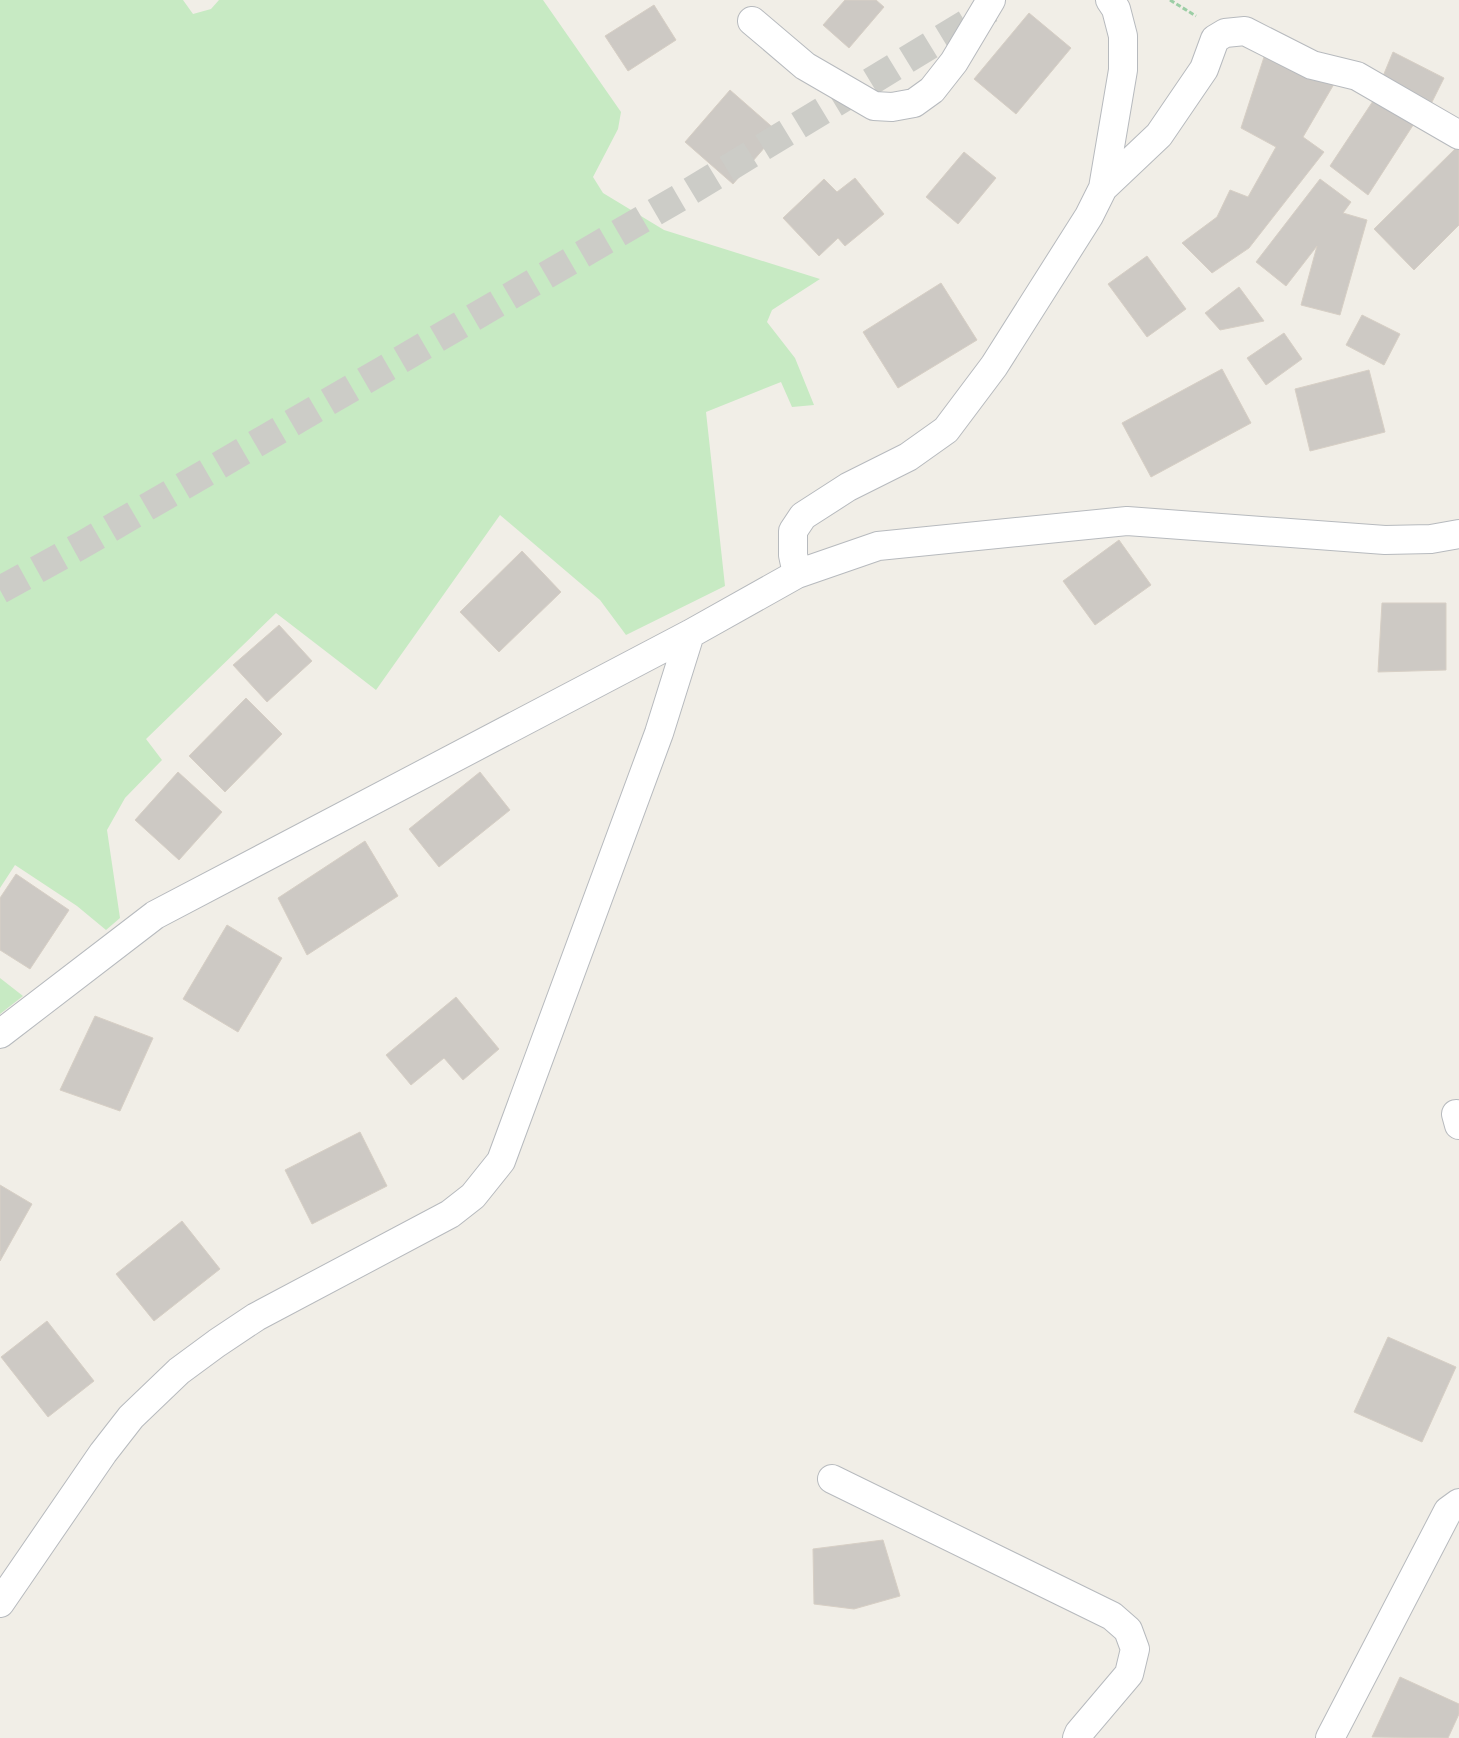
<svg xmlns="http://www.w3.org/2000/svg" width="1459" height="1738" font-family="Karla,sans-serif">
  <rect width="100%" height="100%" fill="#f1eee7"/>
  <path fill="#c7eac3" d="M0,0H183L193,14L211,9L219,0H543L621,112L618,129L593,177L603,193L664,230L820,279L772,310L767,322L795,358L814,405L792,407L781,382L706,412L725,586L626,635L600,600L500,515L376,690L276,613L146,739L162,760L125,798L107,830L120,918L106,930L77,906L15,865L0,888Z
    M0,978L23,996L0,1014Z"/>
  <path fill="#cdc9c4" stroke="#d7cfc5" d="M845,0H876L884,7L849,48L823,25Z
    M654,5L676,40L628,71L605,36Z
    M1029,13L1071,48L1016,114L974,79Z
    M1393,52L1444,78L1430,106L1381,81Z
    M1265,54L1334,84L1303,137L1324,152L1249,248L1212,273L1182,243L1217,217L1230,190L1248,197L1276,147L1241,128Z
    M730,90L778,132L733,184L685,142Z
    M1379,92L1417,119L1368,195L1330,166Z
    M1459,145V225L1414,270L1374,229Z
    M964,152L996,178L958,224L926,197Z
    M855,178L884,214L845,246L838,238L819,256L783,218L824,179L837,192Z
    M1320,179L1351,202L1343,213L1367,220L1340,315L1301,305L1317,246L1286,286L1256,262Z
    M1147,256L1186,309L1147,337L1108,284Z
    M941,283L977,340L898,388L863,332Z
    M1239,287L1264,321L1220,330L1205,313Z
    M1362,315L1400,334L1384,365L1346,345Z
    M1284,333L1302,359L1266,385L1247,358Z
    M1222,369L1251,423L1151,477L1122,423Z
    M1369,370L1385,432L1310,451L1295,389Z
    M1119,540L1151,585L1095,625L1063,581Z
    M522,551L561,592L499,652L460,612Z
    M1382,603H1446V670L1378,672Z
    M279,625L312,661L267,702L233,665Z
    M246,698L282,734L225,792L189,756Z
    M178,772L222,812L179,860L135,820Z
    M480,772L510,810L439,867L409,829Z
    M365,841L398,896L307,955L278,898Z
    M16,874L69,910L30,969L0,950V898Z
    M227,925L282,958L238,1032L183,999Z
    M456,997L499,1049L463,1080L444,1058L411,1085L386,1055Z
    M95,1016L153,1038L120,1111L60,1090Z
    M360,1132L387,1186L312,1224L285,1170Z
    M0,1185L32,1204L0,1261Z
    M182,1221L220,1269L154,1321L116,1274Z
    M47,1321L94,1381L48,1417L1,1357Z
    M1388,1337L1456,1367L1422,1442L1354,1412Z
    M883,1540L900,1596L854,1609L814,1604L813,1549Z
    M1400,1677L1459,1704V1714L1448,1738L1372,1737Z"/>
  <g fill="none" stroke-linecap="round" stroke-linejoin="round">
    <path stroke="#ccccc7" stroke-width="28" stroke-dasharray="28 14" stroke-linecap="butt" d="M0,590L80,546L679,198L990,9"/>
    <defs>
      <path id="minor" d="M752,21L805,66L874,106L892,107L914,103L932,90L954,62L991,0
        M1103,188L1159,135L1204,69L1215,39L1225,33L1245,31L1312,65L1357,76L1459,135
        M797,574L793,555V531L803,516L848,487L908,457L946,430L994,366L1089,216L1103,188L1123,70V36L1116,9L1110,0
        M0,1034L155,915L690,634L797,574L878,546L1127,521L1385,540L1431,539L1459,534
        M1456,1114L1459,1125
        M832,1479L1112,1616L1128,1630L1135,1649L1129,1674L1079,1733L1077,1738
        M0,1603L103,1453L131,1417L179,1371L217,1343L256,1317L450,1214L473,1196L501,1161L659,733L690,634
        M1330,1738L1448,1511L1459,1503"/>
    </defs>
    <use href="#minor" stroke="#b7babe" stroke-width="30"/>
    <path stroke="#9ccea5" stroke-width="3" stroke-dasharray="5 2.5" stroke-linecap="butt" d="M1170,0L1196,16"/>
    <use href="#minor" stroke="#fff" stroke-width="28"/>
  </g>
</svg>
